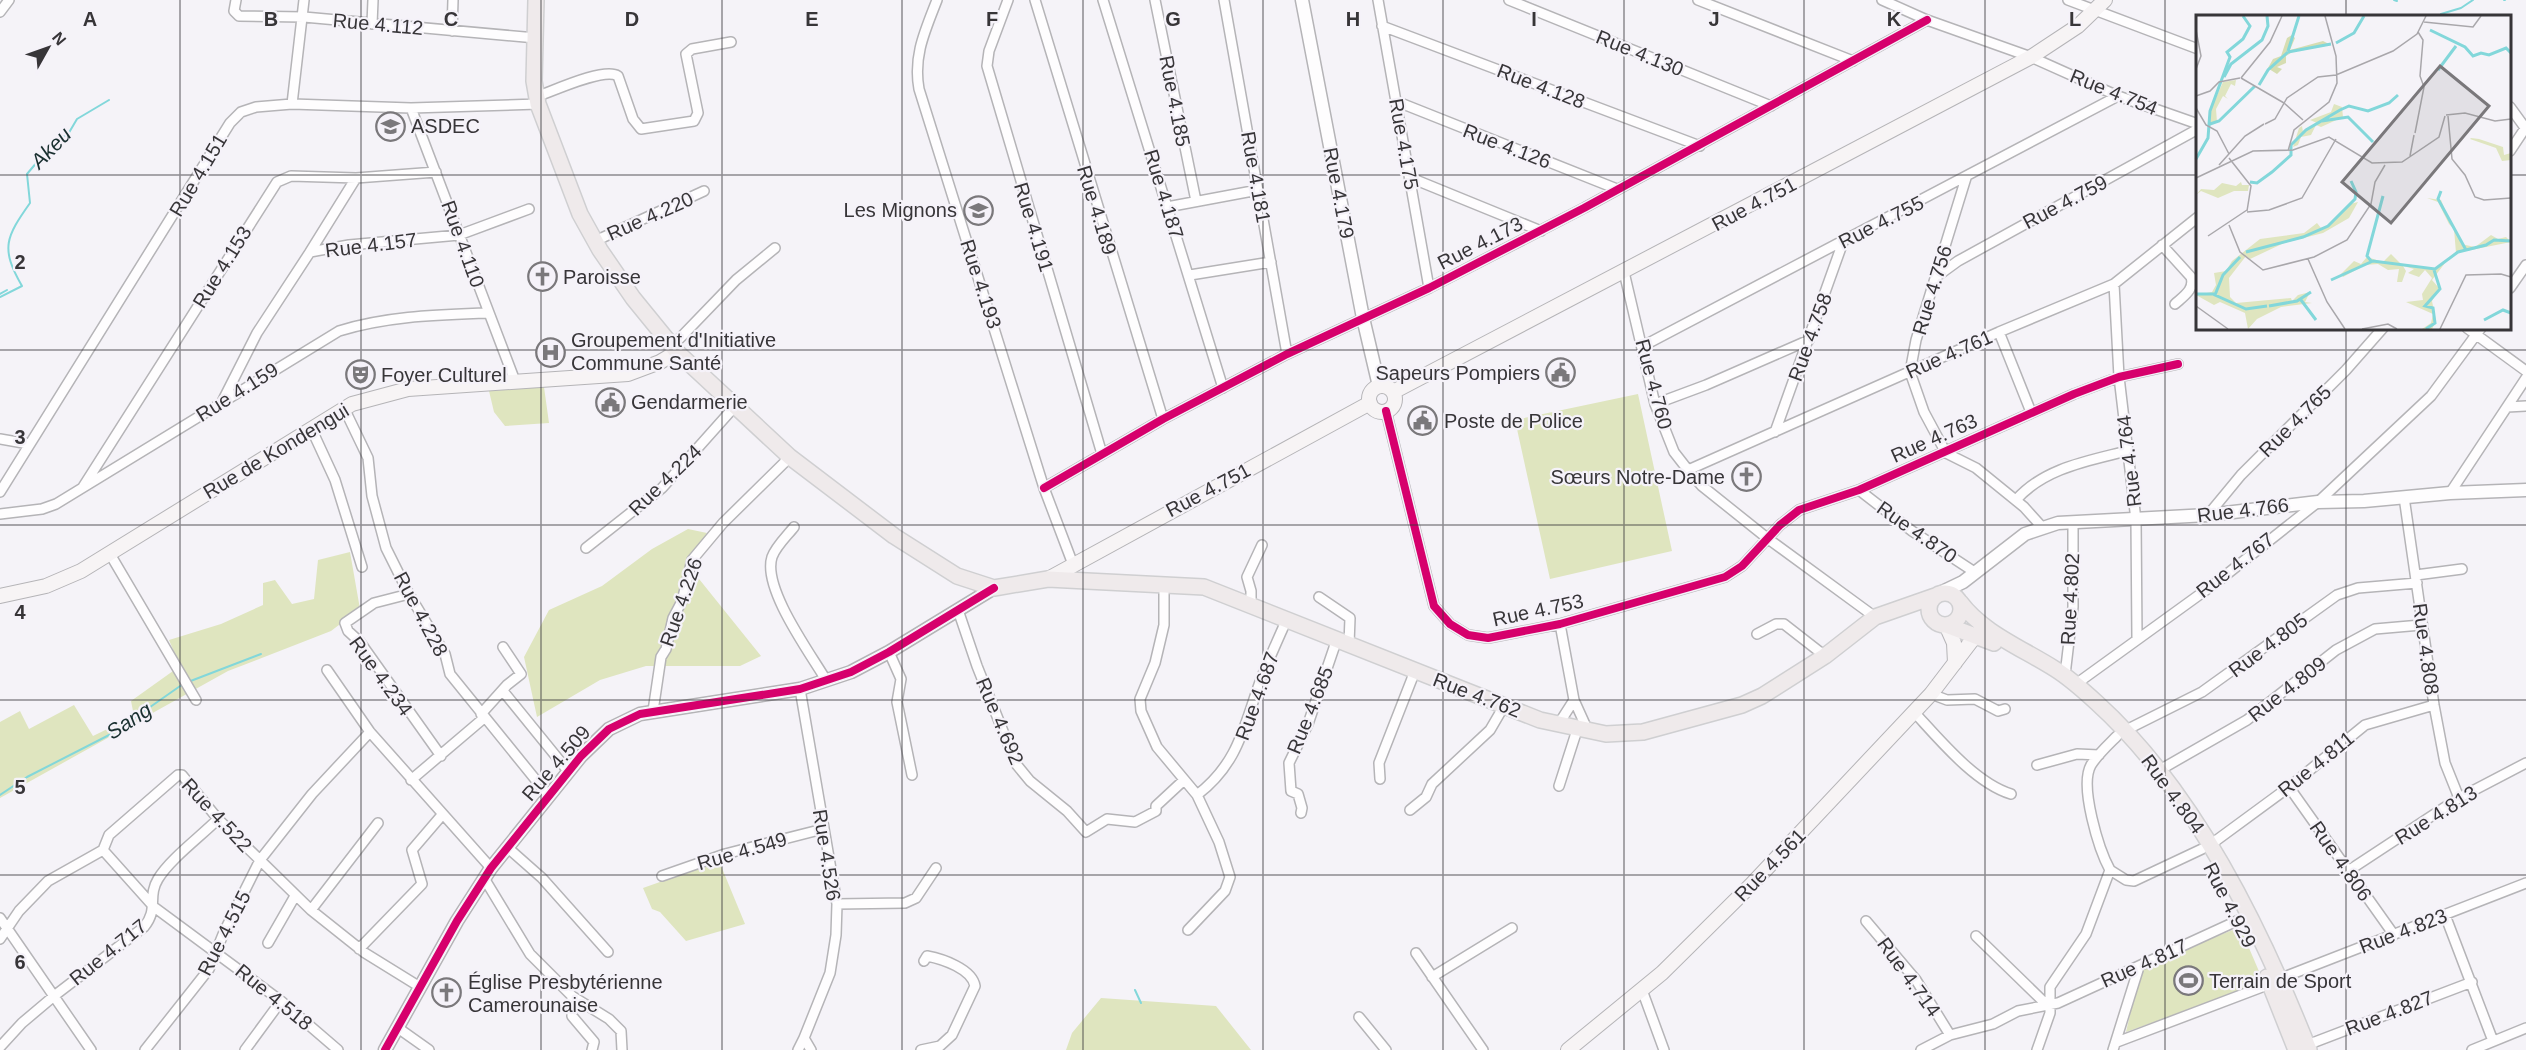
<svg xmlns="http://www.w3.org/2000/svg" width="2526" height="1050" font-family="Arial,sans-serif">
  <rect width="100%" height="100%" fill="#f5f3f8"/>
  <path fill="#dfe5bf" d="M544,387L549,423L505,426L494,412L489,391Z
    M1638,394L1672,551L1550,579L1515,420Z
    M688,529L707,533L687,564L761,656L740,666H646L600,680L537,717L524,657L549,610L602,586L652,549Z
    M350,552L360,609L331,631L228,671L0,798V722L20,711L29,729L74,705L93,736L134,716L131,701L180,666L169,640L221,624L263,605V583L275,580L292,604L314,599L318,560Z
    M719,861L745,924L686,941L660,912L652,909L643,888Z
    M2240,927L2264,983L2126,1032L2141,967Z
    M1101,998L1216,1006L1251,1050H1066L1072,1033Z"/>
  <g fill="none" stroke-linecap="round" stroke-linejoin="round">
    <path stroke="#82d7da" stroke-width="2" d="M2394,0L2397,1
      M2504,0H2505
      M2441,14L2461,8L2473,0
      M0,294L7,290
      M0,297L22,286C0,248 6,237 30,203L27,174L59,136H67L77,119L109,100
      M188,682L261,654
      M0,795L27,777L113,733L183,684
      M1135,990L1141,1003"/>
    <defs>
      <path id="minor" d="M236,0L234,11L239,16L304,17L536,38
        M937,0C925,31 913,56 919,89L1044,488L1074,567
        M1008,0L989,51L987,66L1102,454
        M1035,0L1163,419
        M1103,0L1223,388
        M1155,0L1196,201
        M1224,0L1287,354
        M1378,0L1429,288
        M1509,0L1771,106
        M1698,0L1853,61
        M1882,0L1927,20L2031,57L2118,96L2198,124
        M2068,0L2198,49
        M0,12L9,0
        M372,24L373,0
        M1382,26L1700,146
        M452,31L453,0
        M536,97C553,91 604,67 618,76L633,119L641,129L694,121L698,113L686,54L692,49L731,42
        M1398,102L1617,189
        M292,104L304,0
        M2510,107L2526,129
        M411,108L515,381
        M2510,151L2526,127
        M1411,178L1541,231
        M1966,178L1916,340L1910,372L1924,412L1946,453L1976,468L2024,507L2042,527
        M1167,207L1258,190
        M595,241L704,191
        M2162,245L2191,277C2195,289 2184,296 2175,304
        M310,252L356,178
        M1624,272L1655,404L1674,452L1688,470L1702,486L1767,538L1875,617
        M1190,275L1271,262
        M1936,277L1958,261L2198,129
        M2114,284L2119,377L2136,520L2137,638
        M2510,288L2526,265
        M2467,328L2526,371
        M1999,332L2031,412
        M1643,346L2118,96
        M677,352V341L683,335L736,280L775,248
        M222,402L257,333L310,252L349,245L459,235L529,209
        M1655,404L1706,385L1809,340
        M2507,407L2526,406
        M344,408L368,458L372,496L386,548L409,594L445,654L450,674L548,795
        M1386,411L1434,606L1450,624L1468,635L1488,638L1560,624L1725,577L1742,566L1780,525L1799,510L1859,490L2074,394L2119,377L2178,364
        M311,428L335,480L362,567
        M1775,432L1843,242
        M0,439L29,444
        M1688,470L1999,332L2114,284L2198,217
        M83,487L277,182L291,176L356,178L436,172
        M1044,488L1163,419L1287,354L1429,288L1584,208L1927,20
        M1859,490L1912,531L1976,573
        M0,492L230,123L241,112L256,107L292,104L411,108L538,104
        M2450,493L2526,378
        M2404,497L2434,705L2445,763L2459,798
        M2016,500C2044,468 2088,461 2127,451
        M0,514L42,509L56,504L339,331C388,316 437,315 488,313
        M2208,515L2241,475L2346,370L2383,328
        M794,527C787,536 776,546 772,557C762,588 810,653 826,680
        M586,548L662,488L736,405
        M110,554L196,700
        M2416,575L2462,569
        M1164,585V625L1155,663L1140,699L1141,711L1157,747L1197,795L1219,842L1230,877L1225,891L1188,930
        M409,594L374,603L345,623L348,631L360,642L441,756
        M1319,597L1350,618L1349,644
        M1251,604V591L1247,577L1262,545
        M958,610L977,666L1016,764L1030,781L1067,811L1086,832L1107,819L1135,822L1156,811V806L1184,780
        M1560,624L1574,700L1588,731
        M1757,634L1776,624H1784L1825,656
        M889,652L901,679L897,702L912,775
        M327,670L370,732L491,868
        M2065,675L2073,607V522
        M2076,684L2217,582L2318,502L2431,396L2481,328
        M800,689L837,904L836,935L830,973L804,1038L811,1050
        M503,691L568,771
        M1931,694L1947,700L1975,699L1998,711L2005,709
        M653,711L661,657L666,649L673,618L682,601L692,560L723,523L790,457
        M1914,712C1939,739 1975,783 2011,794
        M481,714L507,685L521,674L503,647
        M1558,725L1574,700
        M2124,731L2202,692L2337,595L2358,588L2417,583
        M2037,765L2077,754L2099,755
        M2158,771L2247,720L2336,650L2375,629L2421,625
        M1380,779L1379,763L1415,671
        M411,780L484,718
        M1559,786L1577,730
        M2289,787L2394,935
        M1197,795C1239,763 1244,725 1261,679C1269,659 1278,639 1287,619
        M1410,810L1426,797L1432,784L1490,730L1504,706
        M1301,813L1302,808L1298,794L1291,791L1289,763L1308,724L1337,639
        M2210,845L2289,787L2365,725L2434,705
        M507,847L542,878L608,952
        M103,850L154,907L281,1001L338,1050
        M2110,870L2126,880L2134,881L2202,849
        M2348,871L2459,798L2526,763
        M662,876L725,854L823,829
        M484,878L530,954L572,996V1016L594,1042L592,1050
        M837,904L905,903L916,898L936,868
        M311,910L378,823
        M2445,915L2493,1041
        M0,918L91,1050
        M1866,921L1916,980L1950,1035
        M1976,936L2048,1006
        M0,939L19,911L48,881L103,850L109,835L178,775H182L218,819L311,910L365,953L420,987
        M268,943L295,896
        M359,949L422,884L412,850L442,815
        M1416,953L1483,1050
        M1432,977L1512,928
        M2279,979L2526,883
        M1642,990L1664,1050
        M572,996L609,1019L621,1031L622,1050
        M1359,1017L1386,1050
        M398,1028L429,1050
        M2117,1042L2270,984
        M2307,1045L2472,982
        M0,1047L22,1023L54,996L144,927C159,909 147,897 158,879C170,859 200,837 218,819
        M145,1050L209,969L224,932L260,860L312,794L370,732
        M245,1050L281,1001
        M798,1050L804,1038
        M921,1050L940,1046L952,1035L975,986C972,969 943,959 927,956L924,961
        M1921,1050L1950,1035L1993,1024L2018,1011L2058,1003L2239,920
        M2037,1050L2050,1013V987L2086,934L2110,870C2099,850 2079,786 2091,765C2098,754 2108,745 2117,736
        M2113,1050L2139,967
        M2472,1050L2526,1028"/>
      <path id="tertiary" d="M1302,0L1363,318L1379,386
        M1940,593L1963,582L2025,534L2058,523L2208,515L2318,502L2364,501L2450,493L2526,490
        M385,1050L457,921L491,868L581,756L609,729L640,714L800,689L851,672L889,652L994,588"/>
      <path id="secondary" d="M1369 399a13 13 0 1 1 26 0a13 13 0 1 1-26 0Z
        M1393,392L2031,57L2078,26L2105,0
        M1048,579L1370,403
        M0,596L46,586L81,571L352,404L408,389L628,374L660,362L677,352
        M1946,625L1954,643L1955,663
        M1568,1050L1662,973L1751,885L1931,694L1976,635"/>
      <path id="primary" d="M536,0L534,81L538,104L580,214L600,250L633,298L677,352L790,457L894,536L957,576L994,588L1048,579L1204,587L1540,720L1606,734L1643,732L1742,705L1762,696L1825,656L1875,617L1935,596
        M1929 609a16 16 0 1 1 32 0a16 16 0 1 1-32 0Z
        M1960,602C1983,633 2022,648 2055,669C2071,679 2084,691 2097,703C2195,792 2261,929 2309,1050
        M1946,625L1994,643
        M2267,977L2296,1050"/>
    </defs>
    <use href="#minor" stroke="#b5b4b7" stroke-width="12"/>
    <use href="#tertiary" stroke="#b5b4b7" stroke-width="15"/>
    <use href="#secondary" stroke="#b5b4b7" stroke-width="16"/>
    <use href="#primary" stroke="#cfcfd1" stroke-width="18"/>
    <use href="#minor" stroke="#fefdfe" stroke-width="9"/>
    <use href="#tertiary" stroke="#fefdfe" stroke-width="12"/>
    <use href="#secondary" stroke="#f7f4f5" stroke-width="14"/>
    <use href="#primary" stroke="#efeaeb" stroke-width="15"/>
    <defs>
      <path id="cycleway" d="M1386,411L1434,606L1450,624L1468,635L1488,638L1560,624L1725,577L1742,566L1780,525L1799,510L1859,490L2074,394L2119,377L2178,364
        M1044,488L1163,419L1287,354L1429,288L1584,208L1927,20
        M385,1050L457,921L491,868L581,756L609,729L640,714L800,689L851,672L889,652L994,588"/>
    </defs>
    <use href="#cycleway" stroke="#f5f2f9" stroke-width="11"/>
    <use href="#cycleway" stroke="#d6006c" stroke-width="8"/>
  </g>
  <path fill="none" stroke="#373538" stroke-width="1.5" stroke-opacity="0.55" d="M180,0V1050M361,0V1050M541,0V1050M722,0V1050M902,0V1050M1083,0V1050M1263,0V1050M1443,0V1050M1624,0V1050M1804,0V1050M1985,0V1050M2165,0V1050M2346,0V16M0,175H2198M2510,175H2526M2346,328V1050M0,350H2526M0,525H2526M0,700H2526M0,875H2526"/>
  <defs>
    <symbol id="school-ring" viewBox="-11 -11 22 22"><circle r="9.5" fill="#f5f2f9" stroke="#7a787b" stroke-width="1.5"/><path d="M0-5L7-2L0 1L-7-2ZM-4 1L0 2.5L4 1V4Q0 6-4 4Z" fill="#7a787b"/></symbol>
    <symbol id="church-ring" viewBox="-11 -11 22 22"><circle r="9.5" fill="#f5f2f9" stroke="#7a787b" stroke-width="1.5"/><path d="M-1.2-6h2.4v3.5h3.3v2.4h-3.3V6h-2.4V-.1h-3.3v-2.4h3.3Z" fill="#7a787b"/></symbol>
    <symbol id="hospital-ring" viewBox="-11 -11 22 22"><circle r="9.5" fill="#f5f2f9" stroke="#7a787b" stroke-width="1.5"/><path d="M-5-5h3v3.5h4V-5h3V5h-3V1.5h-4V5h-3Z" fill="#7a787b"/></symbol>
    <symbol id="civic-ring" viewBox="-11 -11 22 22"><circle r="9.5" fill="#f5f2f9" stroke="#7a787b" stroke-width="1.5"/><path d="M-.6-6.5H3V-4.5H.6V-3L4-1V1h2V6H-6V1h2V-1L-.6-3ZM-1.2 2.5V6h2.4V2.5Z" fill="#7a787b"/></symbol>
    <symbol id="theatre-ring" viewBox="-11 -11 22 22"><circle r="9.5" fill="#f5f2f9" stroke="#7a787b" stroke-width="1.5"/><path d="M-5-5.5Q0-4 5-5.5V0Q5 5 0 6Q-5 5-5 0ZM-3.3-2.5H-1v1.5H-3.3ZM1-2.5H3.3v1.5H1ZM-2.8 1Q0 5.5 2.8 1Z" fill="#7a787b"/></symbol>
    <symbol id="stadium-ring" viewBox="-11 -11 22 22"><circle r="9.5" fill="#f5f2f9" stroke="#7a787b" stroke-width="1.5"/><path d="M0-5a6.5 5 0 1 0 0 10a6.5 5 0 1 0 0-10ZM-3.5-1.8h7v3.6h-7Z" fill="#7a787b"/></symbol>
  </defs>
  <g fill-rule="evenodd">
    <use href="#school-ring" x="374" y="110" width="33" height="33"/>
    <use href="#school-ring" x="962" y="194" width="33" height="33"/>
    <use href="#church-ring" x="526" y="260" width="33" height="33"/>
    <use href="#hospital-ring" x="534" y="336" width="33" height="33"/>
    <use href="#civic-ring" x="1544" y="356" width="33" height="33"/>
    <use href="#theatre-ring" x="344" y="358" width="33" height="33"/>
    <use href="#civic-ring" x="594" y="386" width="33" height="33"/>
    <use href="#civic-ring" x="1406" y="404" width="33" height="33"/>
    <use href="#church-ring" x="1730" y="460" width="33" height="33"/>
    <use href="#stadium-ring" x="2172" y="964" width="33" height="33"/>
    <use href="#church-ring" x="430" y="976" width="33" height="33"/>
  </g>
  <g text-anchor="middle" stroke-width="4.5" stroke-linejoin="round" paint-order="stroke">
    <g font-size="20" fill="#373538" stroke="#f5f2f9">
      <text transform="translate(378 24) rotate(5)" y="7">Rue 4.112</text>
      <text transform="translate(1640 53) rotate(22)" y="7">Rue 4.130</text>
      <text transform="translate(1541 86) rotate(21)" y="7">Rue 4.128</text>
      <text transform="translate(2114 92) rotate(22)" y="7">Rue 4.754</text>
      <text transform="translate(1175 101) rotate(79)" y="7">Rue 4.185</text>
      <text transform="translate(1404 144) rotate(80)" y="7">Rue 4.175</text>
      <text transform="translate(1507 146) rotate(21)" y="7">Rue 4.126</text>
      <text transform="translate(198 175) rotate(-59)" y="7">Rue 4.151</text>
      <text transform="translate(1256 177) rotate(80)" y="7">Rue 4.181</text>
      <text transform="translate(1339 193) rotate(79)" y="7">Rue 4.179</text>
      <text transform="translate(1164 194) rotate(73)" y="7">Rue 4.187</text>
      <text transform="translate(2065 202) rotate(-28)" y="7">Rue 4.759</text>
      <text transform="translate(1754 204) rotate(-28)" y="7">Rue 4.751</text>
      <text transform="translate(1097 210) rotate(73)" y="7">Rue 4.189</text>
      <text transform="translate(650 216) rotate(-24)" y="7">Rue 4.220</text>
      <text transform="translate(1881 222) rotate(-27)" y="7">Rue 4.755</text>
      <text transform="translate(1034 227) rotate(73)" y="7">Rue 4.191</text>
      <text transform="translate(1480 243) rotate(-27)" y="7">Rue 4.173</text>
      <text transform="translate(463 244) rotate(70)" y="7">Rue 4.110</text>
      <text transform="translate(371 245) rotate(-7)" y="7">Rue 4.157</text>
      <text transform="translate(222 267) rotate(-58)" y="7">Rue 4.153</text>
      <text transform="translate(981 284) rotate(72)" y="7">Rue 4.193</text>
      <text transform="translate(1932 290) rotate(-73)" y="7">Rue 4.756</text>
      <text transform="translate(1810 337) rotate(-70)" y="7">Rue 4.758</text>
      <text transform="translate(1949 354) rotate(-24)" y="7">Rue 4.761</text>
      <text transform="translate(1654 384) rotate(75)" y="7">Rue 4.760</text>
      <text transform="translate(237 392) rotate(-32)" y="7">Rue 4.159</text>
      <text transform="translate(2295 421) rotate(-45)" y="7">Rue 4.765</text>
      <text transform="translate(1934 438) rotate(-24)" y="7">Rue 4.763</text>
      <text transform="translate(276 451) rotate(-31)" y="7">Rue de Kondengui</text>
      <text transform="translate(2129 461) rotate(-97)" y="7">Rue 4.764</text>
      <text transform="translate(665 480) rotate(-44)" y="7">Rue 4.224</text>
      <text transform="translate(1208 490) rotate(-28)" y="7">Rue 4.751</text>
      <text transform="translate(2243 510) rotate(-7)" y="7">Rue 4.766</text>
      <text transform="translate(1917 532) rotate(35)" y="7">Rue 4.870</text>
      <text transform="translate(2235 565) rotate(-38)" y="7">Rue 4.767</text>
      <text transform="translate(2070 599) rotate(-87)" y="7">Rue 4.802</text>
      <text transform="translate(681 602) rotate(-71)" y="7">Rue 4.226</text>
      <text transform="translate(1538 610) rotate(-12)" y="7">Rue 4.753</text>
      <text transform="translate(421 614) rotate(62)" y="7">Rue 4.228</text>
      <text transform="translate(2268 645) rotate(-37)" y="7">Rue 4.805</text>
      <text transform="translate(2426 649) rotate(82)" y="7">Rue 4.808</text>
      <text transform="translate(381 676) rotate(54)" y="7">Rue 4.234</text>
      <text transform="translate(2287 689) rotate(-38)" y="7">Rue 4.809</text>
      <text transform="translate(1477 695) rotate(21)" y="7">Rue 4.762</text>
      <text transform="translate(1257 696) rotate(-70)" y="7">Rue 4.687</text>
      <text transform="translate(1310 710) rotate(-68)" y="7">Rue 4.685</text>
      <text transform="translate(1000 721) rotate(67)" y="7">Rue 4.692</text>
      <text transform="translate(556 763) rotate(-49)" y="7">Rue 4.509</text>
      <text transform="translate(2316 764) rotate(-39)" y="7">Rue 4.811</text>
      <text transform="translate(2173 794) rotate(54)" y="7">Rue 4.804</text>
      <text transform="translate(217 815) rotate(47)" y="7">Rue 4.522</text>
      <text transform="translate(2436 815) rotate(-32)" y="7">Rue 4.813</text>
      <text transform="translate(742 851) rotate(-16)" y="7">Rue 4.549</text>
      <text transform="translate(827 855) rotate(81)" y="7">Rue 4.526</text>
      <text transform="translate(2341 861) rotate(55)" y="7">Rue 4.806</text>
      <text transform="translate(1770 865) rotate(-46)" y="7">Rue 4.561</text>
      <text transform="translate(2230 905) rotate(63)" y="7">Rue 4.929</text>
      <text transform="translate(2403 931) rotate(-21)" y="7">Rue 4.823</text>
      <text transform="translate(224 933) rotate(-63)" y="7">Rue 4.515</text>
      <text transform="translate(108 952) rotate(-39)" y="7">Rue 4.717</text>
      <text transform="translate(2144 963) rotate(-24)" y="7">Rue 4.817</text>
      <text transform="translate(1909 977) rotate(54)" y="7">Rue 4.714</text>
      <text transform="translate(274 997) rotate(39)" y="7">Rue 4.518</text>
      <text transform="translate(2389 1013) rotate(-21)" y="7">Rue 4.827</text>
    </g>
    <g font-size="20" fill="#373538" stroke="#f5f2f9" text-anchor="start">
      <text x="411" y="133">ASDEC</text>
      <text x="957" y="217" text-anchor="end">Les Mignons</text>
      <text x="563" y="284">Paroisse</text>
      <text x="571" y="347">Groupement d'Initiative<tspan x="571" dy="23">Commune Santé</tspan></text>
      <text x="1540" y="380" text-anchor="end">Sapeurs Pompiers</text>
      <text x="381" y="382">Foyer Culturel</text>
      <text x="631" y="409">Gendarmerie</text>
      <text x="1444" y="428">Poste de Police</text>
      <text x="1725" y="484" text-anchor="end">Sœurs Notre-Dame</text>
      <text x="2209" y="988">Terrain de Sport</text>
      <text x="468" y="989">Église Presbytérienne<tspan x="468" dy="23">Camerounaise</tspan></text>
    </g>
    <g font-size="21" font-style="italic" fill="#192f2f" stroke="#f5f2f9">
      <text transform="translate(51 148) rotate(-46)" y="7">Akeu</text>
      <text transform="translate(129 721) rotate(-33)" y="7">Sang</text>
    </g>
  </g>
  <g transform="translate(2196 15)">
    <rect width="315" height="315" fill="#f5f3f8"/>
    <path d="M40,65L39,71L35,69L29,81L32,84L27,81L20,94L21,107L13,110L14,96L27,67ZM138,89L146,92L147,102L125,112L120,110L115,120L105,122L102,130L97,132L103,113L106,111L107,117L121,108L114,105L135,97ZM274,124L275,123L283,124L307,132L308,140L315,138V145L306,146L300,133ZM45,167L46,170H53L52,176H38L22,183L5,176L0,180L5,174L18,175L26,168L40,171ZM231,183L245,185L254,207L257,211L262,219L265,229L279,232L295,220L302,224L310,222L315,227L260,238L258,214L253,209L242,187ZM162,187L153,203L127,218L88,228L54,244L50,241L33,263L34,282L40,288L95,283L96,286L102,280L114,277L109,287L116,288L85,292L61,304L52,314L49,298L24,287L18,290L0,280L16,277L20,270L18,258L30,256L36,246L64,224L108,218L121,208L125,213L132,211L154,189ZM195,239L205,249L222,253L238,254L249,248L236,265L243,273L236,286L240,306L236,314H226L235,308L237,299L210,287L227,285L226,279L236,263L229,255L223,262L212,258L218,254L207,251L210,256L206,267H201L203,254L192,255L182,249L169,250L147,262L145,259L158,246L165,249L171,242L187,247Z" fill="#dfe5bf"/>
    <path d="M96,20L99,23L94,35L127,26L135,30L98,36L90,41V48L81,52L86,54L81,59L73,54L63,69L77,44L85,41L91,23Z" fill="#d6ddb2"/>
    <path fill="none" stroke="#82d7da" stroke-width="3" d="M234,15L269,32L277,41L285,38L293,40L310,33L315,38M140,28L158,18L168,1M92,36L103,1M92,37L135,29M242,55L260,31M28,62L35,49L66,25L72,11L71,1M63,70L72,55L92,37M126,106L152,102L177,127M14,109L23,106L59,71M0,144L12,123L14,96L34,42L31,37L47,24L54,11L47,1M54,167L61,168L76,157L95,140V130L110,115L144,95L153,91L172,96L193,88L202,80M245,176L242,184L270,235M50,237L107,222L132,211L159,184L160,177L155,166M44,242L27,260L19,280L50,294L71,291M176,247L171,241L187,181M135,265L177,246L239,254L262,237L290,230L298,225L315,226M0,279H19M105,285L120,305M73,291L101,286L115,277M288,305L307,295L315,298M230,314L239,308L237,293L229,291L244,274L238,255"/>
    <path fill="none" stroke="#a9a7ab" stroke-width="1.5" d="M228,7L277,12L285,1M0,15L5,41L0,54M45,63L74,27L86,1M45,63L88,88M0,81L14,76L23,67L44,63M88,88L107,105M0,93L10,110L21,116L33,139M250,100L269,98L299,106L315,104M252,101L256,144L269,160L279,182L288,185L315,183M69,109L79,104L91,83L122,62L140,60L197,36L221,19L230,1M219,118L228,72L224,61L227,25L222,17M92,136L98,115L133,87L141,68L140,41L129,1M214,141L218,120M33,143L55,171L51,196M23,150L49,121L68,109M0,163L57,136L97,135L133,122L176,148L206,147L243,122L249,101M51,197L73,195L106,183L140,124M33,210L44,237L67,255L118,242L151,225L175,189L179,167L189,150M12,221L51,195M112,244L131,287L149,314M0,291L32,314M166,314L192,309L201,314M244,314L270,260L305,259L315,262"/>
    <path fill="#7a787b" fill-opacity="0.15" stroke="#7a787b" stroke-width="3" d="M244,51L293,91L195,208L146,167Z"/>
    <rect width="315" height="315" fill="none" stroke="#373538" stroke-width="3"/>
  </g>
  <g font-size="20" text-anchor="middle" font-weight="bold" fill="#373538" stroke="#f5f2f9" stroke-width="4.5" stroke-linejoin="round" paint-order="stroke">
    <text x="90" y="26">A</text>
    <text x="271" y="26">B</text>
    <text x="451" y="26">C</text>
    <text x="632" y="26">D</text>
    <text x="812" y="26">E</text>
    <text x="992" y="26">F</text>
    <text x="1173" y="26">G</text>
    <text x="1353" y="26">H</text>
    <text x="1534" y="26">I</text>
    <text x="1714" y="26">J</text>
    <text x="1894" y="26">K</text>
    <text x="2075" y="26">L</text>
    <text x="20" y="269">2</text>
    <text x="20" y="444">3</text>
    <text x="20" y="619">4</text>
    <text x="20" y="794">5</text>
    <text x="20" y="969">6</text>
  </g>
  <g transform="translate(48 48) rotate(50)" stroke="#f5f2f9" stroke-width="4.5" paint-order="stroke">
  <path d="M0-4.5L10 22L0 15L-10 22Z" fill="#373538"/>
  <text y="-9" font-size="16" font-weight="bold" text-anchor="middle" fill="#373538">N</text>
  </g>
</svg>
